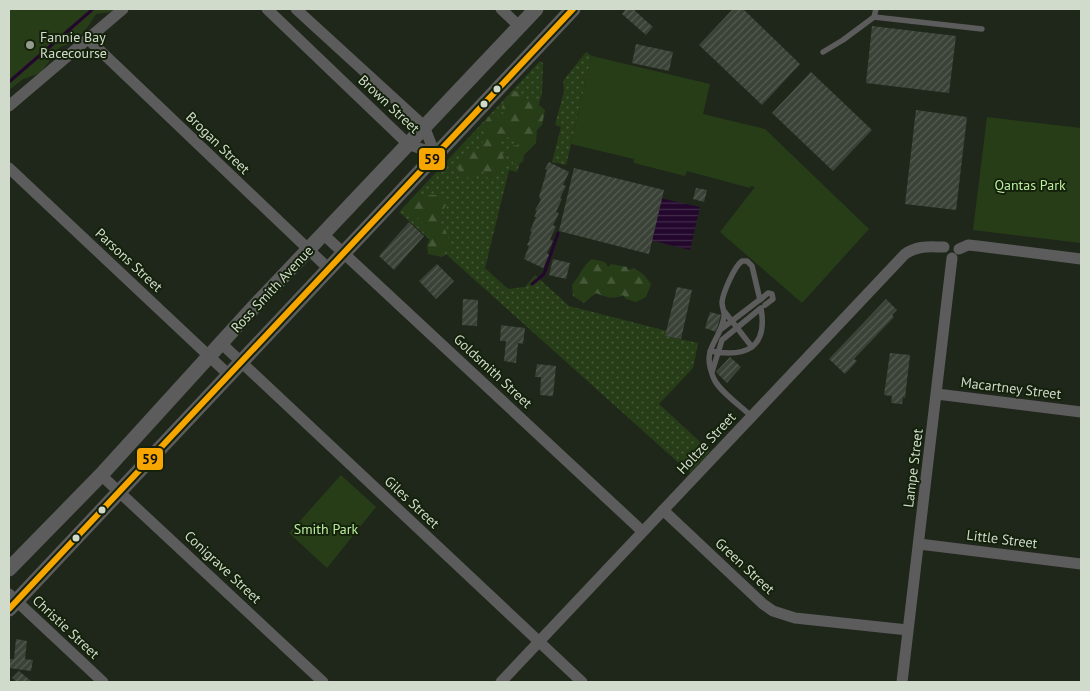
<svg xmlns="http://www.w3.org/2000/svg" width="1090" height="691" font-family="'PT Sans',sans-serif">
  <defs>
    <pattern id="grass-dots" width="8" height="8" patternUnits="userSpaceOnUse" patternTransform="scale(1.25)"><rect width="8" height="8" fill="#273d18"/><path d="M2 2h.1M6 6h.1" fill="none" stroke="#455838" stroke-width="1.8" stroke-linecap="round"/></pattern>
    <pattern id="forest-firs" width="22" height="20" patternUnits="userSpaceOnUse" patternTransform="scale(1.25)"><rect width="22" height="20" fill="#273d18"/><path d="M5 1l3.5 6h-7zM16 11l3.5 6h-7z" fill="#455838"/></pattern>
    <pattern id="water-rules" width="6" height="5" patternUnits="userSpaceOnUse" patternTransform="scale(1.25)"><rect width="6" height="5" fill="#23072d"/><path d="M0 2.5h6" fill="none" stroke="#422b4a"/></pattern>
    <pattern id="building-hatch" width="6" height="6" patternUnits="userSpaceOnUse" patternTransform="scale(1.25)"><rect width="6" height="6" fill="#3a4136"/><path d="M-1 1l2-2M0 6l6-6M5 7l2-2" fill="none" stroke="#555c52"/></pattern>
  </defs>
  <rect width="100%" height="100%" fill="#1f271a"/>
  <path fill="url(#grass-dots)" d="M586,52L592,56L566,165L552,162L561,127L555,125L564,91L563,81Z
    M540,61L543,63L542,94L517,172L509,170L485,268L508,289L525,287L535,275L569,306L667,331L666,336L698,343L693,368L659,404L710,451L690,473L399,212Z"/>
  <path fill="url(#forest-firs)" d="M59,9H114L110,12L96,14L89,25L75,42L60,47L40,73L23,79L9,90V49Z
    M513,91L521,92L525,102L532,99L545,110L542,125L537,130L536,143L524,155L523,162L514,165L508,152L513,146L518,145L519,141L514,138L508,137L498,144C505,160 508,162 497,177L488,178L483,171L478,176L465,178L457,168C461,157 464,150 477,151L488,134L483,124L489,117L497,114L498,117L505,120L507,116L501,111L504,101Z
    M418,195H437L446,205C435,222 440,218 447,234C449,239 450,245 451,250L442,257L428,254L427,245L430,238L420,228L423,218H412L405,208Z
    M592,259L605,262L608,267L611,264L627,267L628,270L634,268L644,275L651,284L646,297L636,302L626,299L623,295C614,300 605,297 596,293L584,303L573,296L572,285C580,276 582,266 592,259Z"/>
  <path fill="#273d18" d="M9,9H92L9,81Z
    M592,56L710,84L703,114L765,129L869,229L802,303L720,232L755,187L751,186L750,188L687,171L685,176L634,163V159L571,144Z
    M987,117L1081,128V243L973,230Z
    M341,475L376,507L327,568L289,533Z"/>
  <path fill="url(#water-rules)" d="M615,188L700,207L690,250L605,229Z"/>
  <g fill="none" stroke-linecap="round" stroke-linejoin="round">
    <path stroke="#23072d" stroke-width="3" d="M9,82L93,9
      M532,284L544,274L558,233"/>
  </g>
  <path fill="url(#building-hatch)" d="M626,9H633L653,27L646,35L622,14Z
    M733,9H743L800,64L762,105L699,45Z
    M872,26L956,36L949,93L866,83Z
    M636,44L673,52L669,71L632,63Z
    M811,72L872,130L833,171L772,113Z
    M916,110L967,117L956,210L905,204Z
    M549,162L569,172L563,185L566,186L560,198L562,199L556,212L559,213L553,225L556,227L550,239L553,241L547,253L549,255L543,268L524,259L529,246L527,245L530,239L529,238L532,232L530,231L536,217H534L537,211L535,210L541,200L539,197L547,170L545,169Z
    M574,168L664,190L649,254L559,231Z
    M696,188L707,190L704,202L693,199Z
    M409,222L424,236L394,270L379,256Z
    M553,259L570,263L566,279L549,275Z
    M437,264L454,281L436,299L419,281Z
    M677,287L692,290L681,339L665,336Z
    M463,299L478,300L477,326L462,325Z
    M886,299L897,310L892,315L894,317L854,359L857,361L845,374L829,359Z
    M710,312L721,315L716,332L705,328Z
    M501,325L525,328L523,344L518,343L516,363L504,361L506,341H500Z
    M890,353L910,355L905,398L903,397L902,404L891,403L892,396L884,395Z
    M730,357L741,367L727,383L716,372Z
    M537,364L556,366L553,396L540,395L541,377H535Z
    M16,639L27,641L25,659L33,660L31,671L9,668V659H14Z
    M19,671L32,682H17L12,678Z"/>
  <g fill="none" stroke-linecap="round" stroke-linejoin="round">
    <path stroke="#5d5c5d" stroke-width="5.5" d="M874,17L982,29
      M823,52L843,40L874,17L876,9
      M760,300L768,293L772,294L773,299L765,305
      M724,311L752,347
      M720,330L758,301
      M710,351C746,358 768,348 761,308
      M712,372L722,340L761,308
      M752,417C741,406 720,392 714,379C700,347 720,343 724,317C725,312 722,308 722,302C723,293 734,267 742,261H747L752,266L760,300"/>
    <path stroke="#5d5c5d" stroke-width="11" d="M267,9L408,144L435,154
      M296,9L424,126L435,154
      M501,9L520,27
      M88,39L328,268
      M9,106L123,9
      M9,168L228,374
      M323,234L642,531
      M959,249L968,245L978,246L1081,259
      M222,344L582,682
      M937,394L1081,412
      M101,475L323,682
      M663,510L763,604L773,611L795,618L908,630
      M919,544L1081,564
      M9,594L103,682
      M501,682L905,254C918,245 930,247 944,247
      M902,682L952,258"/>
    <path stroke="#5d5c5d" stroke-width="15" d="M9,569L101,475L252,309L536,9
      M9,609L573,9"/>
    <defs>
      <path id="bus-1" d="M9,609L573,9"/>
    </defs>
    <use href="#bus-1" stroke="#14220b" stroke-width="10"/>
    <use href="#bus-1" stroke="#f7a600" stroke-width="6"/>
  </g>
  <circle fill="#939c8e" stroke="#14220b" stroke-width="2" cx="30" cy="45" r="5"/>
  <g fill="#d1dbcc" stroke="#14220b" stroke-width="2">
    <circle cx="497" cy="89" r="4.5"/>
    <circle cx="484" cy="104" r="4.5"/>
    <circle cx="102" cy="510" r="4.5"/>
    <circle cx="76" cy="538" r="4.5"/>
  </g>
  <g text-anchor="middle" stroke-width="4" stroke-linejoin="round" paint-order="stroke">
    <g font-size="14" fill="#d1dbcc" stroke="#14220b" text-anchor="start">
      <text x="40" y="42">Fannie Bay<tspan x="40" dy="16">Racecourse</tspan></text>
    </g>
    <g font-size="14" fill="#d1dbcc" stroke="#14220b">
      <text transform="translate(389 104) rotate(43)" y="5">Brown Street</text>
      <text transform="translate(218 143) rotate(44)" y="5">Brogan Street</text>
      <text transform="translate(129 260) rotate(43)" y="5">Parsons Street</text>
      <text transform="translate(272 289) rotate(-47)" y="5">Ross Smith Avenue</text>
      <text transform="translate(493 371) rotate(43)" y="5">Goldsmith Street</text>
      <text transform="translate(1011 388) rotate(7)" y="5">Macartney Street</text>
      <text transform="translate(706 443) rotate(-47)" y="5">Holtze Street</text>
      <text transform="translate(913 468) rotate(-83)" y="5">Lampe Street</text>
      <text transform="translate(412 502) rotate(43)" y="5">Giles Street</text>
      <text transform="translate(1002 539) rotate(7)" y="5">Little Street</text>
      <text transform="translate(745 566) rotate(43)" y="5">Green Street</text>
      <text transform="translate(223 567) rotate(43)" y="5">Conigrave Street</text>
      <text transform="translate(66 627) rotate(43)" y="5">Christie Street</text>
    </g>
    <g font-size="14" fill="#bdefa0" stroke="#14220b">
      <text x="1030" y="190">Qantas Park</text>
      <text x="326" y="534">Smith Park</text>
    </g>
  </g>
  <g stroke="#14220b" stroke-width="2">
    <rect x="418" y="147" width="28" height="24" rx="5" fill="#f7a600"/>
    <rect x="136" y="447" width="28" height="24" rx="5" fill="#f7a600"/>
  </g>
  <g font-size="14" text-anchor="middle" font-weight="bold" fill="#111">
    <text x="432" y="164">59</text>
    <text x="150" y="464">59</text>
  </g>
  <rect width="1090" height="691" fill="none" stroke="#d1dbcc" stroke-width="20"/>
</svg>
